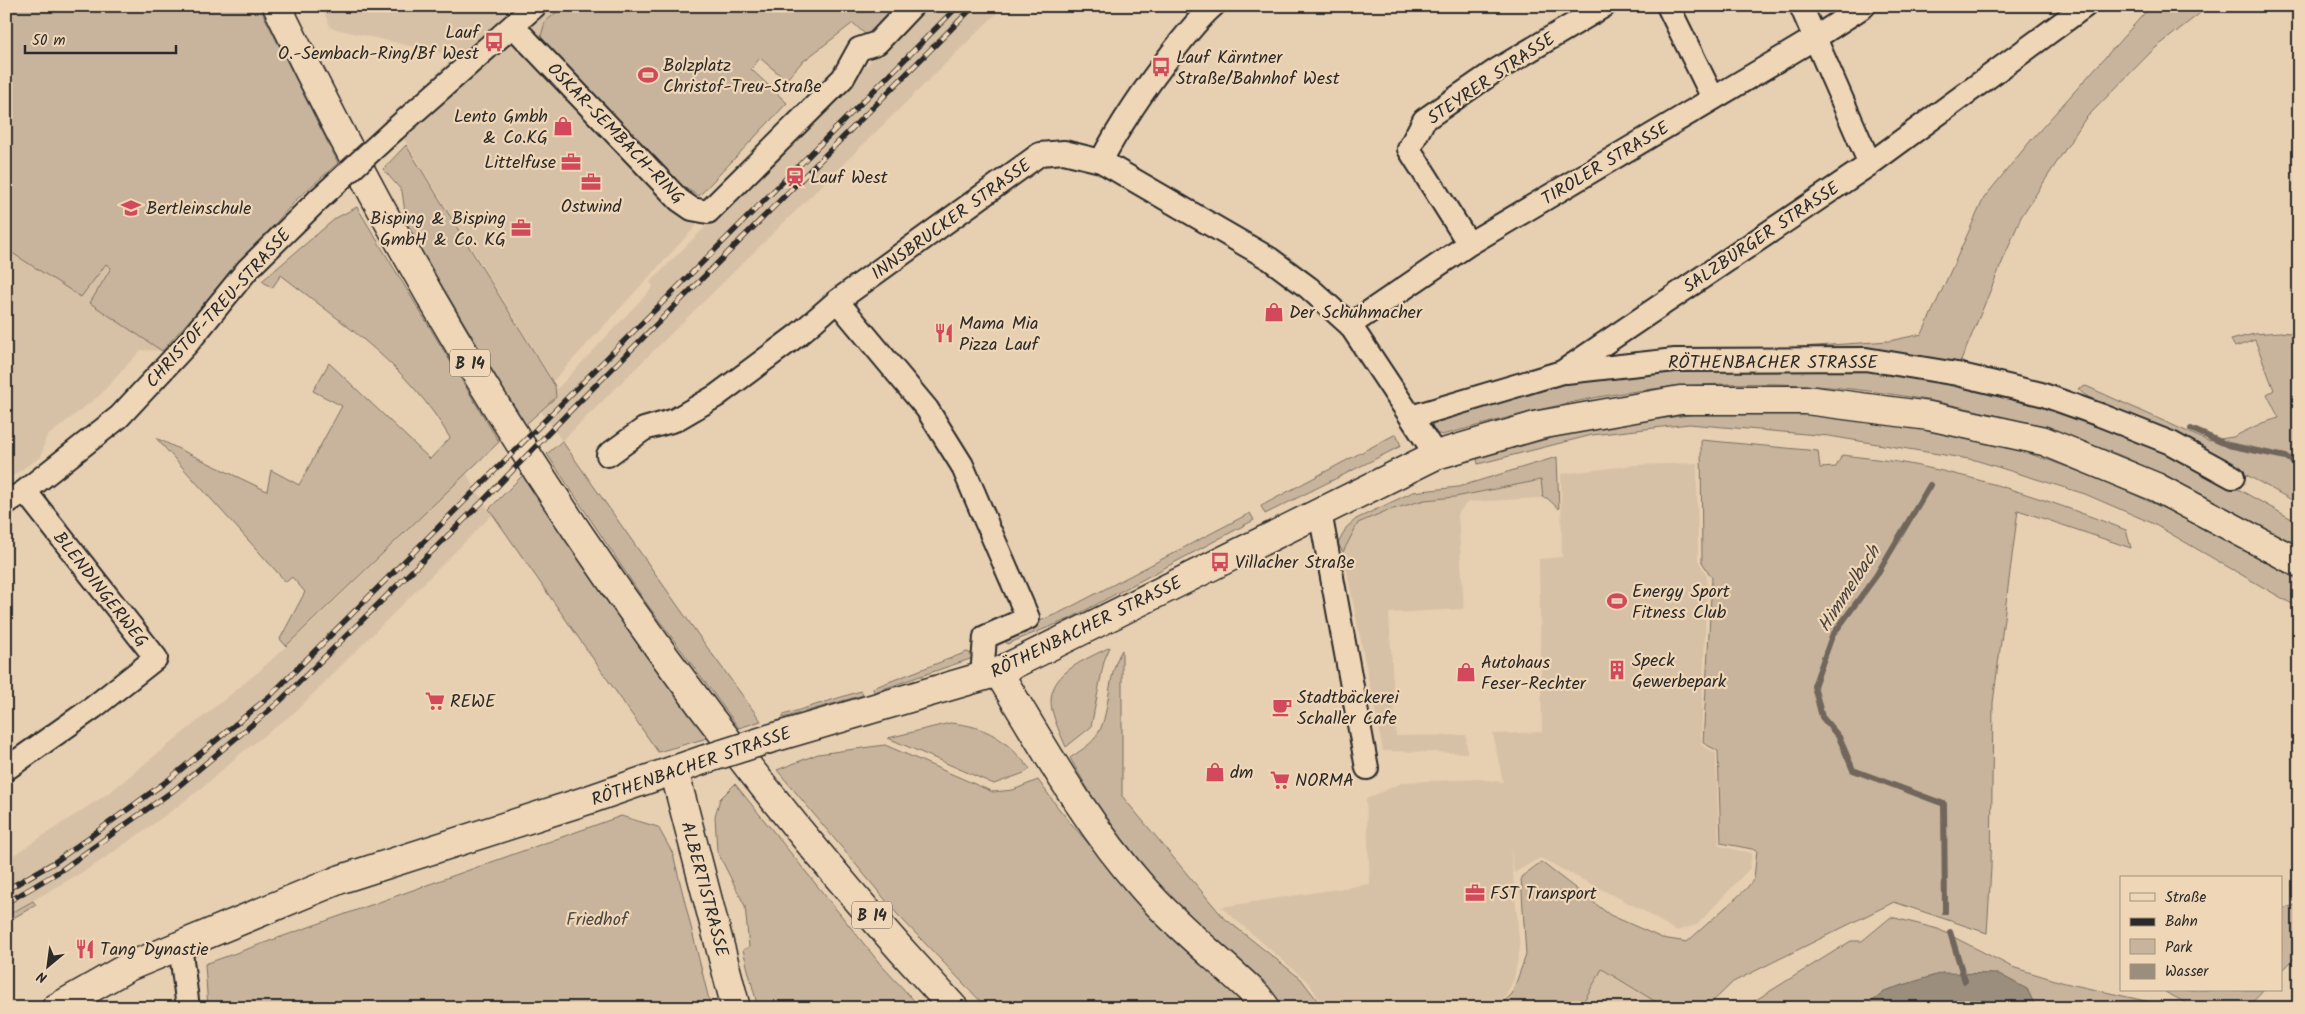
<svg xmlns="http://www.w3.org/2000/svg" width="2305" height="1014" font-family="Kalam,sans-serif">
  <rect width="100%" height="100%" fill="#e7cfb1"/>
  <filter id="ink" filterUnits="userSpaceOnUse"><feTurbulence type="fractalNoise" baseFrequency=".02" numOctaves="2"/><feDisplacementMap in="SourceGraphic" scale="10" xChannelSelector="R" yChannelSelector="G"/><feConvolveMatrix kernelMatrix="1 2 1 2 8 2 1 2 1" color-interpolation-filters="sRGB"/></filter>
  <g filter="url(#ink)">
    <path fill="#d7c1a6" d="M6,6L162,351L141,350L100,395L46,437L41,457L6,480Z
      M321,6H564L545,22L581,84L682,186L697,225L553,381L391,118L455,56L331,28Z
      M926,6H1004L562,441L539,408L653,287L650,282Z
      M1697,463L1698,560L1707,575L1701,745L1716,753L1719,846L1752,853L1750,868L1697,925L1676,931L1642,910L1540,858L1514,873L1510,843L1520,948L1514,979L1504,1000L1494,1008H1324L1309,983L1221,907L1370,884L1366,799L1404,782L1479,779L1503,782L1493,734L1542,732L1539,559L1562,557L1561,474L1635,465Z
      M466,473L492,515L295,712L240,754L202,788L166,815L98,863L6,916V860L110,792L257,673L320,615Z
      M1541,480L1543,498L1468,502L1458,513L1464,609L1389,613L1396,736L1466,735L1467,753L1383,751L1343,552L1358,523L1386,511L1425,500L1455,497Z
      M1602,969L1666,1008H1580Z"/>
    <path fill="#c8b49c" stroke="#7a7064" d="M6,6H259L338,163L297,199L162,351L90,303L111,268L106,264L81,297L6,249Z
      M564,6H895L867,36L853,23L801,63L786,80L760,58L751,69L787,103L699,196L682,186L540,40L545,22Z
      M2151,6H2209L2153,50L2085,119L2021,217L1958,368L1743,351L1889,341L1922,334L1984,198L2032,139Z
      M406,145L555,386L556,397L525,425L407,227L402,191L383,169Z
      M357,207L499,442L286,646L280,639L305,592L292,577L286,582L156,438L267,491L271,470L299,485L342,406L313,391L329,363L430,459L450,438C410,368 344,324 281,275L272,288L262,281L336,218Z
      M2280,332L2299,334V504C2248,475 2196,448 2143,421C2125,413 2090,402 2078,389L2086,386L2208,441L2233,437L2262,423L2279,418L2267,394L2274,390L2255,340L2235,347L2231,340L2254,334Z
      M1746,365L1845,367L1921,376L2069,412L2166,449L2299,523V546C2250,520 2202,493 2151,470C2137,463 2122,455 2106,450C1962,396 1806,372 1652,389C1580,397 1511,417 1442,435L1435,433L1432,424L1437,419L1557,383L1632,373Z
      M1728,410C1817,414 1907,420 1993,443C2096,471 2190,520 2284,569L2299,578V608L2152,523L2085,494L1975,460L1829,436L1689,424L1592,435L1478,464L1477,458L1588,428Z
      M1396,434L1401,446L1265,514L1261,506Z
      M1701,440L1818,451L1820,468L1836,467L1842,455C1866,458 1890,460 1914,465C1987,479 2057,503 2126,530L2131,548L2018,510L1993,703L1991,868L1987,933L1894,902L1733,982L1706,1008H1666L1602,969L1580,1008H1497L1512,994L1526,955L1521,877L1541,862L1610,915L1662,938L1687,942L1746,889L1754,879L1757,850L1721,843L1718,751L1703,743L1712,578L1702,562Z
      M562,441L699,636L761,721L739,728L644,600L547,454Z
      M1557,457L1559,509L1547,498H1543L1541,480L1455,497L1425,500L1386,511L1358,523L1343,552L1338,544L1346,528L1356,519L1413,492L1458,487Z
      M523,475L619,614L711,737L658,752L489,509Z
      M1250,513L1254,520L1069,619L1007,644L1005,636L1061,612Z
      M1110,647L1104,661L1091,727L1066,747C1061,735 1055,723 1052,710C1044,674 1085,660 1110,647Z
      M1122,650V796L1223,917L1301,979L1323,1008H1280L1269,991L1209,935L1130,855L1101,812L1070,758C1078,752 1089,746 1095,738C1111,719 1106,675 1122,650Z
      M967,652L972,654L973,658L874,692L873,688Z
      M861,691L863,695L783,718V715Z
      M950,723C988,726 1006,740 1030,769L1024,773L994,784L888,738Z
      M885,745L993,792L1013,790L1038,780L1059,809L1140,905L1248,1008H987L898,915L777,770L818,754Z
      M735,784L881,965L921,1008H758L743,950L749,947L745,906L717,851L715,816L720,799Z
      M621,816L658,827L673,854L711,1008H208L205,964Z
      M33,901L36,905L6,922V916Z
      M2299,904V954L2281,972V909Z
      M1891,917L1938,929L2012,967L2065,983L2150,1002L2135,1008H2036L2027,989L1887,990L1864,1008H1743L1851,941H1862Z
      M2167,990H2264L2247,1008H2196L2165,992Z"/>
    <path fill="#9c8e7c" stroke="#6f665c" d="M1942,973L1999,974L2027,989L2036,1008H1977L1965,1002L1944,1008H1864L1887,990Z"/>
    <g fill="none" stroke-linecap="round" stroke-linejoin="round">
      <path stroke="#6f665c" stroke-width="6" d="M2191,429L2228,445L2286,457L2299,465
        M1930,485L1876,576L1832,636L1814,686L1822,717L1839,737L1853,770L1944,804L1945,912
        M1950,932L1965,981"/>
      <defs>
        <path id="minor" d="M1668,6L1713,98
          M1801,6L1870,164
          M513,26L679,200L692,209L708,212L843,78L859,49L877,43L912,6
          M394,130L535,6
          M1101,161C1122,121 1147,85 1175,49C1187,34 1198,19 1213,6
          M1469,244L1409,149L1424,120L1495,71L1604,6
          M837,301L927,409L962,465L987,524
          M1350,325L1469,244L1815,38L1864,6
          M1566,372L1675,360L1866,359L1957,374L2041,394L2100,415L2171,443L2233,477
          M1411,417L1562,372L1870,164L2085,6
          M608,455L644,429L675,420L716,396L799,334L837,301L1040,154L1064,152L1101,161L1270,259L1309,288L1350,325L1436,455
          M6,503L25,491L119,417L187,344L248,269L319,199
          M1320,512L1367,768
          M982,677L985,637L1028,618L991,533
          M6,769L94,707L156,658L25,491
          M180,945L188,1008"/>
        <path id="major" d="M277,6C452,370 679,712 954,1008
          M998,672C1043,746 1086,824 1144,889C1178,928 1220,960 1257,996L1266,1008
          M769,739L998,672L1436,455L1539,425L1680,400H1806L1929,416L2044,441L2156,487L2299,563
          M674,770L736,1008
          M56,1008L128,967L341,879L588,800L706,759"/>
      </defs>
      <use href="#minor" stroke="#2b2b2b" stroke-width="26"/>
      <use href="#major" stroke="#2b2b2b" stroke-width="31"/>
      <use href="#minor" stroke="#efd6b7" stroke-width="22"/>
      <use href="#major" stroke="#efd6b7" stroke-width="28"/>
      <defs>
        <path id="rail" d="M6,890L55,862L167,781L271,695L958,6
          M6,903L60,871L174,790L279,702L483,501L568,413L974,6"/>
      </defs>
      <use href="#rail" stroke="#2b2b2b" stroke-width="5.5"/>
      <use href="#rail" stroke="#efd6b7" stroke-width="4" stroke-dasharray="11" stroke-linecap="butt"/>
      <defs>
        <path id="minor-bridge" d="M319,199L394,130"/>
        <path id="major-bridge" d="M706,759L769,739"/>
      </defs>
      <use href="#minor-bridge" stroke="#2b2b2b" stroke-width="26" stroke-linecap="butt"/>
      <use href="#major-bridge" stroke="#2b2b2b" stroke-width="31" stroke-linecap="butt"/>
      <use href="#minor-bridge" stroke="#efd6b7" stroke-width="22"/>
      <use href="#major-bridge" stroke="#efd6b7" stroke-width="28"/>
    </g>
  </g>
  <defs>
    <symbol id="bus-bare" viewBox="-9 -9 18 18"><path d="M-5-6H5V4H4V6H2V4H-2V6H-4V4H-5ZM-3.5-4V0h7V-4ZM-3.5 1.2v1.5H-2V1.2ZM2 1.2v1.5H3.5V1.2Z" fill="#d1495b" stroke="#efd6b7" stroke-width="2.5" paint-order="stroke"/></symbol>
    <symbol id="stadium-bare" viewBox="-9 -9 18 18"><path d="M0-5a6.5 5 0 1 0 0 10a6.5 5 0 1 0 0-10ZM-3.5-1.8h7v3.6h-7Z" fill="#d1495b" stroke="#efd6b7" stroke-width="2.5" paint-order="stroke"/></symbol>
    <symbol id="shop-bare" viewBox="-9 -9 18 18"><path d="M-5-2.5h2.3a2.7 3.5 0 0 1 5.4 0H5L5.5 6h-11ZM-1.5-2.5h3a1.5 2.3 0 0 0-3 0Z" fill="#d1495b" stroke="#efd6b7" stroke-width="2.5" paint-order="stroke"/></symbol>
    <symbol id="office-bare" viewBox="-9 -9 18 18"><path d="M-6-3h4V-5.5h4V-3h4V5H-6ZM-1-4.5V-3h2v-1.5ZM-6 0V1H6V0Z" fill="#d1495b" stroke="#efd6b7" stroke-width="2.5" paint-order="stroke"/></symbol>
    <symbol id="station-bare" viewBox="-9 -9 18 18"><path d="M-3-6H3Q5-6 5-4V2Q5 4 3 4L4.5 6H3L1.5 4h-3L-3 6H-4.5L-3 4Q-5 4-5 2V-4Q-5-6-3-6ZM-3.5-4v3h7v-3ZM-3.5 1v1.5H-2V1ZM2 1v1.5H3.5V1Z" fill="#d1495b" stroke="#efd6b7" stroke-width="2.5" paint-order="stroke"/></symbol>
    <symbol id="school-bare" viewBox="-9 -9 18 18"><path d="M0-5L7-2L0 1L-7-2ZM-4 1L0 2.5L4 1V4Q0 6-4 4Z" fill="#d1495b" stroke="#efd6b7" stroke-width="2.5" paint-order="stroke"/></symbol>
    <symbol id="restaurant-bare" viewBox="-9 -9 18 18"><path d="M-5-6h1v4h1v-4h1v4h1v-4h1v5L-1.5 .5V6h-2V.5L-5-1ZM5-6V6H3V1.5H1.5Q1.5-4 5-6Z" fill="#d1495b" stroke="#efd6b7" stroke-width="2.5" paint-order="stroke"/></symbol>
    <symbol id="building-bare" viewBox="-9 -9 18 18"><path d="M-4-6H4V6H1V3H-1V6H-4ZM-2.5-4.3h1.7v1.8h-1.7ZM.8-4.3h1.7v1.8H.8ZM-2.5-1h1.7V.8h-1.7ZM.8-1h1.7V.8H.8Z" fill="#d1495b" stroke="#efd6b7" stroke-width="2.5" paint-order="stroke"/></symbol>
    <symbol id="supermarket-bare" viewBox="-9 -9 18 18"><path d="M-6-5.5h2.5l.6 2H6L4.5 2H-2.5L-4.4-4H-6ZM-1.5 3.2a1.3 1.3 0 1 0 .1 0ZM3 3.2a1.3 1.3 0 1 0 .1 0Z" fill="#d1495b" stroke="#efd6b7" stroke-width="2.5" paint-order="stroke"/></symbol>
    <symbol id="cafe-bare" viewBox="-9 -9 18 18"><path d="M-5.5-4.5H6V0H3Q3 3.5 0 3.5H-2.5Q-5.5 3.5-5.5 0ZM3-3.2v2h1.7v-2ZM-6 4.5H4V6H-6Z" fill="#d1495b" stroke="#efd6b7" stroke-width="2.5" paint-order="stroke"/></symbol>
  </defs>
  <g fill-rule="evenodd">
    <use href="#bus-bare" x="480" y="28" width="28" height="28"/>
    <use href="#bus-bare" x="1147" y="53" width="28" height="28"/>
    <use href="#stadium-bare" x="634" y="61" width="28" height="28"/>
    <use href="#shop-bare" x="549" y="112" width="28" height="28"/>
    <use href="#office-bare" x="557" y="148" width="28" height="28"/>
    <use href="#station-bare" x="781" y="163" width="28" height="28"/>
    <use href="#office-bare" x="577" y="168" width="28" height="28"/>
    <use href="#school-bare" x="117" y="194" width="28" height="28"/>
    <use href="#office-bare" x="507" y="214" width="28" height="28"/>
    <use href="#shop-bare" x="1260" y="298" width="28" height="28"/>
    <use href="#restaurant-bare" x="930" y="319" width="28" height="28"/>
    <use href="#bus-bare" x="1206" y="548" width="28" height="28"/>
    <use href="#stadium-bare" x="1603" y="587" width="28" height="28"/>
    <use href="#building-bare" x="1603" y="656" width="28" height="28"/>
    <use href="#shop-bare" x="1452" y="658" width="28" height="28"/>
    <use href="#supermarket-bare" x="421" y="687" width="28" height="28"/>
    <use href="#cafe-bare" x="1268" y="693" width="28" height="28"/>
    <use href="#shop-bare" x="1201" y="758" width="28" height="28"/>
    <use href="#supermarket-bare" x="1266" y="766" width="28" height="28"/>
    <use href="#office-bare" x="1461" y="879" width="28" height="28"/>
    <use href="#restaurant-bare" x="71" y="935" width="28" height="28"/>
  </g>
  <g text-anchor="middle" stroke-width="4.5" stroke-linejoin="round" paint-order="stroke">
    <g fill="#efd6b7" stroke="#665e55" stroke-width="1">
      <rect x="450" y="349.5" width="40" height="27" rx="4"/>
      <rect x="852" y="901.5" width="40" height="27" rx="4"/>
    </g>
    <g font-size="16" font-weight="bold" fill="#2b2b2b">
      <text x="470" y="369">B 14</text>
      <text x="872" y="921">B 14</text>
    </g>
    <g font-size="18" fill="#2b2b2b" stroke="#efd6b7" text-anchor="start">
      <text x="479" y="38" text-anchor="end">Lauf<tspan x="479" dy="21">O.-Sembach-Ring/Bf West</tspan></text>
      <text x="1176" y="63">Lauf Kärntner<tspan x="1176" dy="21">Straße/Bahnhof West</tspan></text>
      <text x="663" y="71">Bolzplatz<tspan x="663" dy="21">Christof-Treu-Straße</tspan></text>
      <text x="548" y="122" text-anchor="end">Lento Gmbh<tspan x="548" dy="21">&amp; Co.KG</tspan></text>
      <text x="556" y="168" text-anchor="end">Littelfuse</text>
      <text x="810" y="183">Lauf West</text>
      <text x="591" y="212" text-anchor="middle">Ostwind</text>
      <text x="146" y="214">Bertleinschule</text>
      <text x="506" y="224" text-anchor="end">Bisping &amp; Bisping<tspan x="506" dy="21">GmbH &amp; Co. KG</tspan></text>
      <text x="1289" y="318">Der Schuhmacher</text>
      <text x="959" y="329">Mama Mia<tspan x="959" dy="21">Pizza Lauf</tspan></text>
      <text x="1235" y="568">Villacher Straße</text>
      <text x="1632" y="597">Energy Sport<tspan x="1632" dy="21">Fitness Club</tspan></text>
      <text x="1632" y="666">Speck<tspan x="1632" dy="21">Gewerbepark</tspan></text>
      <text x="1481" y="668">Autohaus<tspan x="1481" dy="21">Feser-Rechter</tspan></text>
      <text x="1297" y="703">Stadtbäckerei<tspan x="1297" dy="21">Schaller Cafe</tspan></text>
      <text x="450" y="707">REWE</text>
      <text x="1230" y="778">dm</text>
      <text x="1295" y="786">NORMA</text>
      <text x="1490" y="899">FST Transport</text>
      <text x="100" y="955">Tang Dynastie</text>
    </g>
    <g font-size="18" fill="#2b2b2b" stroke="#efd6b7">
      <text transform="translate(1491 78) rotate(-34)" y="6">STEYRER STRASSE</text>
      <text transform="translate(616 133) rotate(46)" y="6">OSKAR-SEMBACH-RING</text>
      <text transform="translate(1605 163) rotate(-31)" y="6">TIROLER STRASSE</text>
      <text transform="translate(951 219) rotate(-36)" y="6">INNSBRUCKER STRASSE</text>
      <text transform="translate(1761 237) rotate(-34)" y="6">SALZBURGER STRASSE</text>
      <text transform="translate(218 308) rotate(-48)" y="6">CHRISTOF-TREU-STRASSE</text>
      <text x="1773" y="368">RÖTHENBACHER STRASSE</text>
      <text transform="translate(101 589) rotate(52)" y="6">BLENDINGERWEG</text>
      <text transform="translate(1086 627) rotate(-26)" y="6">RÖTHENBACHER STRASSE</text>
      <text transform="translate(691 766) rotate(-19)" y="6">RÖTHENBACHER STRASSE</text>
      <text transform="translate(705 889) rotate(75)" y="6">ALBERTISTRASSE</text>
    </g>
    <g font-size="18" fill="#4a4642" stroke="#efd6b7">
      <text x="597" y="925">Friedhof</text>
    </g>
    <g font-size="19" font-style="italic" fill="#47443f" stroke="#efd6b7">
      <text transform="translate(1848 588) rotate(-57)" y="7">Himmelbach</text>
    </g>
  </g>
  <rect width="2305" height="1014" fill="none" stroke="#efd6b7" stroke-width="25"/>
  <rect x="12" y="12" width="2280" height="989" fill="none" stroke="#2b2b2b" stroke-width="2" filter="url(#ink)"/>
  <rect x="2120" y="876" width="162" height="115" fill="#efd6b7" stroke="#a1927f"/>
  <rect x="2130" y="893" width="25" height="8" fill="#efd6b7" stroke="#a1927f"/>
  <text x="2165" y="902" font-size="15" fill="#2b2b2b">Straße</text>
  <rect x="2130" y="918" width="25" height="8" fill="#2b2b2b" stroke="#a1927f"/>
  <text x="2165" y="926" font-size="15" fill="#2b2b2b">Bahn</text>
  <rect x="2130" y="939" width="25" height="15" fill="#c8b49c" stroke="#a1927f"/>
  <text x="2165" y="952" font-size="15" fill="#2b2b2b">Park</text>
  <rect x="2130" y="964" width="25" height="15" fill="#9c8e7c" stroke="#a1927f"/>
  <text x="2165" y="976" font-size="15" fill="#2b2b2b">Wasser</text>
  <g transform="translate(48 966) rotate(209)" stroke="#efd6b7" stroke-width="4" paint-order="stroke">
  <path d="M0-4L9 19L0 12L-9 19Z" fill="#2b2b2b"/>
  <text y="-8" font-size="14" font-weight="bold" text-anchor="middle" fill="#2b2b2b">N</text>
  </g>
  <path d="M25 45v8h151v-8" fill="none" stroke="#2b2b2b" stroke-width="2.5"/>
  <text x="32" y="45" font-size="15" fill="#2b2b2b" stroke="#efd6b7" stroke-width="4" paint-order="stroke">50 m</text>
</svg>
